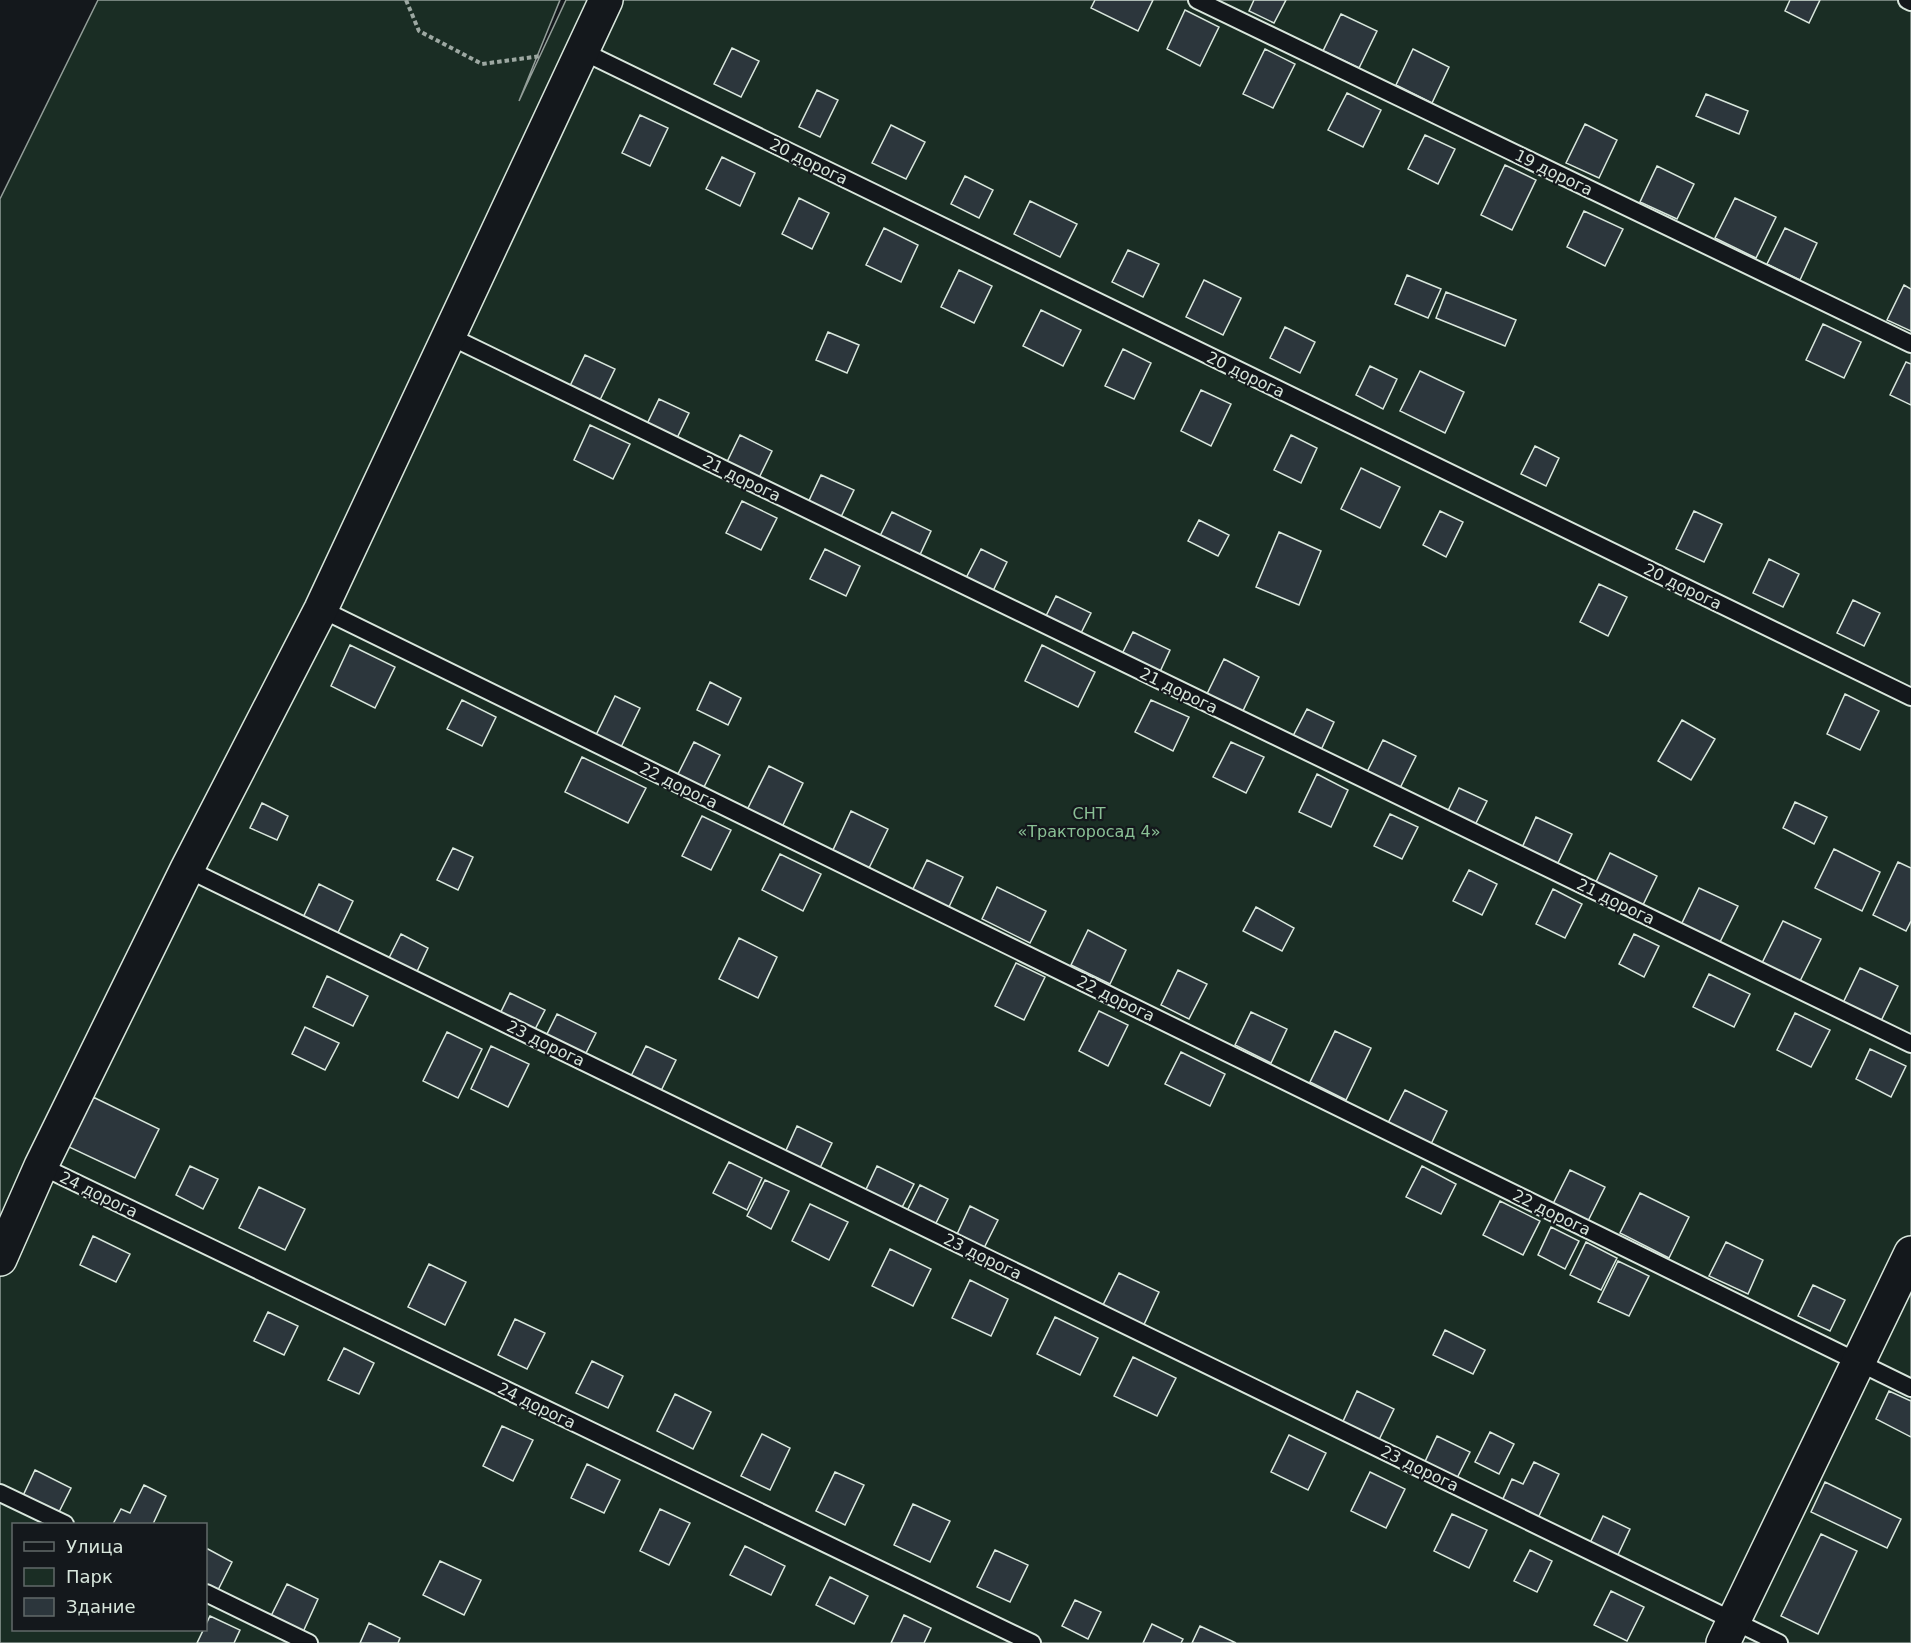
<svg xmlns="http://www.w3.org/2000/svg" width="1911" height="1643" font-family="'DejaVu Sans',sans-serif">
  <rect width="100%" height="100%" fill="#14181c"/>
  <path fill="#1a2d24" stroke="#939e99" stroke-width="1.5" fill-rule="evenodd" d="M98,0H560L519,101L566,0H1911V1643H0V199ZM14,1524H206V1630H14Z"/>
  <path fill="#2c363c" stroke="#d8e6dc" stroke-width="1.5" d="M1095,0H1153L1138,31L1091,8Z
    M1254,0H1286L1274,23L1249,11Z
    M1790,0H1820L1809,23L1785,11Z
    M1185,10L1219,27L1200,66L1167,49Z
    M1341,14L1377,31L1359,68L1323,51Z
    M732,48L759,61L741,97L714,84Z
    M1265,49L1295,64L1273,108L1243,94Z
    M1413,49L1449,67L1432,103L1396,85Z
    M817,90L838,100L820,137L799,127Z
    M1347,93L1381,110L1363,147L1328,130Z
    M1706,94L1748,111L1739,134L1696,116Z
    M640,115L668,128L650,166L622,153Z
    M1585,124L1617,140L1599,178L1566,163Z
    M891,125L925,142L906,179L872,163Z
    M1425,135L1455,149L1438,184L1408,169Z
    M722,157L755,173L740,206L706,189Z
    M1505,165L1536,180L1512,230L1481,215Z
    M1657,166L1694,184L1677,219L1640,202Z
    M965,176L993,190L979,218L951,204Z
    M799,198L829,213L812,249L782,234Z
    M1735,198L1776,217L1756,258L1715,238Z
    M1030,201L1077,224L1060,257L1014,234Z
    M1584,211L1623,229L1605,266L1567,247Z
    M884,228L918,245L901,282L866,265Z
    M1785,228L1817,243L1800,280L1767,264Z
    M1128,250L1159,264L1143,297L1112,282Z
    M959,270L992,286L974,323L941,307Z
    M1407,275L1441,289L1428,318L1395,304Z
    M1204,280L1241,298L1223,335L1186,317Z
    M1904,285L1911,289V331L1887,320Z
    M1446,292L1516,320L1505,346L1436,318Z
    M1041,310L1081,330L1063,366L1023,346Z
    M1823,324L1861,342L1844,378L1806,360Z
    M1285,327L1315,342L1300,373L1270,358Z
    M828,332L859,345L847,373L816,360Z
    M1123,349L1151,363L1134,399L1105,386Z
    M585,355L615,369L598,404L568,390Z
    M1906,362L1911,364V405L1890,395Z
    M1370,366L1397,379L1383,409L1356,395Z
    M1420,371L1464,392L1445,433L1400,411Z
    M1201,390L1231,404L1211,446L1181,431Z
    M659,399L689,413L677,438L647,424Z
    M590,425L630,444L613,479L574,460Z
    M740,435L772,451L757,482L725,466Z
    M1291,435L1317,448L1301,483L1274,470Z
    M1535,446L1559,458L1546,486L1521,474Z
    M1361,468L1400,487L1380,528L1341,509Z
    M821,475L854,490L838,523L806,507Z
    M742,501L777,518L761,550L726,533Z
    M1440,511L1463,522L1446,557L1423,545Z
    M1694,511L1722,524L1704,562L1676,549Z
    M892,512L931,531L918,559L878,540Z
    M1199,520L1229,535L1218,556L1188,541Z
    M1279,532L1321,551L1299,605L1256,587Z
    M825,549L860,566L846,596L810,579Z
    M981,549L1007,562L992,593L965,580Z
    M1769,559L1799,574L1783,607L1753,593Z
    M1599,584L1627,597L1608,636L1580,622Z
    M1056,596L1091,613L1078,639L1043,622Z
    M1853,600L1880,613L1864,646L1837,633Z
    M1133,632L1170,650L1158,676L1120,658Z
    M350,645L395,667L375,708L331,686Z
    M1042,645L1095,672L1078,707L1025,681Z
    M1224,659L1259,677L1241,715L1205,698Z
    M710,682L741,698L728,725L697,710Z
    M1845,694L1879,711L1860,750L1827,734Z
    M615,696L640,708L621,747L596,735Z
    M462,700L496,717L482,746L447,729Z
    M1151,700L1189,717L1173,751L1135,732Z
    M1307,709L1334,722L1321,750L1293,736Z
    M1682,720L1715,739L1691,780L1658,761Z
    M1383,740L1416,756L1400,788L1367,772Z
    M694,742L720,755L703,789L677,776Z
    M1231,742L1264,757L1246,793L1213,777Z
    M582,757L646,788L628,823L565,792Z
    M769,766L803,783L782,827L747,810Z
    M1317,774L1348,790L1331,827L1299,812Z
    M1459,788L1487,801L1472,831L1445,817Z
    M1795,802L1827,817L1814,844L1783,828Z
    M262,803L288,816L277,840L250,828Z
    M851,811L888,829L869,868L833,850Z
    M1390,814L1418,827L1402,859L1374,846Z
    M702,816L731,830L711,870L682,856Z
    M1536,817L1572,834L1555,869L1520,852Z
    M453,848L473,857L458,890L437,880Z
    M1834,849L1880,872L1862,911L1815,888Z
    M1610,853L1657,876L1640,911L1593,888Z
    M780,854L821,874L803,911L762,890Z
    M927,860L963,877L948,909L912,891Z
    M1898,862L1911,868V921L1906,931L1873,915Z
    M1469,870L1497,884L1482,915L1453,901Z
    M319,884L353,901L333,943L299,926Z
    M997,887L1046,911L1030,943L982,919Z
    M1699,888L1738,906L1718,946L1680,927Z
    M1553,889L1582,904L1565,938L1536,924Z
    M1256,907L1294,928L1282,951L1243,931Z
    M1783,921L1821,939L1799,983L1761,965Z
    M1088,930L1126,950L1110,984L1071,965Z
    M401,934L428,948L413,980L385,966Z
    M1634,934L1659,946L1644,977L1619,964Z
    M739,938L777,957L758,998L719,979Z
    M1016,963L1045,977L1024,1020L995,1006Z
    M1860,968L1898,986L1880,1023L1842,1005Z
    M1178,970L1207,984L1189,1019L1161,1005Z
    M1709,974L1750,994L1734,1027L1693,1007Z
    M327,976L368,996L353,1026L313,1007Z
    M510,993L545,1010L530,1039L496,1022Z
    M1099,1011L1128,1025L1108,1066L1079,1051Z
    M1251,1012L1287,1029L1271,1063L1235,1045Z
    M1795,1013L1830,1030L1811,1067L1777,1050Z
    M557,1014L596,1033L582,1061L543,1042Z
    M305,1027L339,1043L325,1070L292,1054Z
    M1335,1031L1371,1048L1346,1100L1310,1082Z
    M447,1032L482,1049L458,1098L423,1081Z
    M491,1046L529,1064L508,1107L471,1089Z
    M646,1046L676,1060L658,1097L628,1082Z
    M1870,1049L1906,1066L1891,1097L1856,1079Z
    M1181,1052L1225,1074L1210,1106L1165,1084Z
    M1405,1090L1447,1111L1431,1144L1388,1123Z
    M93,1097L159,1129L135,1178L69,1147Z
    M797,1126L832,1143L817,1174L783,1157Z
    M729,1162L762,1178L747,1210L713,1193Z
    M190,1166L218,1179L203,1209L176,1195Z
    M877,1166L914,1184L898,1215L862,1198Z
    M1422,1166L1456,1184L1441,1214L1406,1197Z
    M1570,1170L1605,1187L1588,1221L1553,1204Z
    M765,1180L789,1191L771,1229L747,1216Z
    M920,1185L948,1199L935,1225L907,1211Z
    M259,1187L305,1209L285,1250L239,1228Z
    M1640,1193L1689,1217L1669,1258L1620,1233Z
    M1500,1201L1540,1221L1523,1255L1483,1235Z
    M810,1204L848,1222L829,1260L792,1241Z
    M970,1206L998,1220L980,1256L953,1243Z
    M1551,1227L1579,1241L1565,1269L1538,1255Z
    M93,1236L130,1254L116,1282L80,1265Z
    M1586,1242L1617,1258L1601,1290L1570,1275Z
    M1726,1242L1763,1260L1748,1294L1709,1276Z
    M890,1249L931,1269L913,1306L872,1286Z
    M1618,1261L1649,1276L1629,1316L1598,1302Z
    M429,1264L466,1282L445,1325L408,1307Z
    M1119,1273L1159,1292L1141,1331L1100,1311Z
    M970,1280L1008,1299L991,1336L952,1318Z
    M1813,1285L1845,1300L1830,1331L1798,1316Z
    M268,1312L298,1326L284,1355L254,1341Z
    M1055,1317L1098,1338L1080,1375L1037,1354Z
    M515,1319L545,1333L527,1369L498,1355Z
    M1445,1330L1485,1350L1473,1374L1433,1355Z
    M344,1348L374,1363L359,1394L328,1380Z
    M1133,1357L1176,1378L1157,1416L1114,1396Z
    M592,1361L623,1376L608,1408L576,1393Z
    M1357,1391L1394,1409L1376,1446L1340,1428Z
    M1889,1391L1911,1401V1437L1876,1419Z
    M675,1394L711,1412L693,1449L657,1431Z
    M502,1426L533,1440L513,1481L483,1466Z
    M1490,1432L1514,1444L1499,1474L1475,1462Z
    M762,1434L790,1448L770,1490L741,1476Z
    M1289,1435L1326,1453L1308,1490L1271,1472Z
    M1437,1436L1470,1452L1454,1484L1422,1468Z
    M1534,1462L1559,1474L1538,1518L1502,1501L1512,1479L1523,1484Z
    M587,1464L620,1480L604,1513L571,1498Z
    M35,1470L71,1488L56,1518L21,1500Z
    M835,1472L864,1485L845,1525L816,1511Z
    M1370,1472L1405,1489L1386,1528L1351,1511Z
    M1825,1482L1901,1519L1887,1548L1811,1512Z
    M144,1485L166,1496L153,1524H113L121,1509L130,1513Z
    M913,1504L950,1521L930,1562L894,1545Z
    M660,1509L690,1523L669,1565L640,1551Z
    M1452,1514L1487,1530L1469,1568L1434,1551Z
    M1603,1516L1630,1529L1616,1559L1589,1545Z
    M1821,1534L1857,1551L1818,1634L1781,1616Z
    M745,1546L785,1566L771,1595L730,1575Z
    M206,1548L232,1562L217,1592L206,1587Z
    M995,1550L1028,1565L1010,1602L977,1587Z
    M1530,1550L1552,1561L1537,1592L1514,1581Z
    M440,1561L481,1580L464,1615L423,1595Z
    M830,1577L868,1596L854,1624L816,1605Z
    M287,1584L318,1599L303,1632L271,1616Z
    M1611,1591L1644,1607L1627,1641L1594,1625Z
    M1075,1600L1101,1612L1088,1639L1062,1626Z
    M904,1615L931,1628L924,1643H891Z
    M210,1616L240,1630L234,1643H197Z
    M369,1623L400,1638L398,1643H360Z
    M1152,1624L1183,1639L1181,1643H1143Z
    M1200,1626L1236,1643H1192Z"/>
  <g fill="none" stroke-linecap="round" stroke-linejoin="round">
    <defs>
      <path id="service" d="M1197,0L1911,344
        M1907,0L1911,2
        M582,51L1911,697
        M447,335L1911,1044
        M321,609L1911,1388
        M187,869L1779,1643
        M41,1166L1032,1643
        M0,1493L65,1524
        M206,1593L309,1643"/>
      <path id="minor" d="M0,1259L41,1166L187,869L321,609L606,0
        M1723,1643L1911,1253"/>
    </defs>
    <use href="#service" stroke="#d8e6dc" stroke-width="20"/>
    <use href="#minor" stroke="#d8e6dc" stroke-width="36"/>
    <path stroke="#9da8a2" stroke-width="4" stroke-dasharray="4.5 3" stroke-linecap="butt" d="M406,0L419,31L482,64L541,56"/>
    <use href="#service" stroke="#14181c" stroke-width="16"/>
    <use href="#minor" stroke="#14181c" stroke-width="33"/>
  </g>
  <g text-anchor="middle" stroke-width="4.5" stroke-linejoin="round" paint-order="stroke">
    <g font-size="16" fill="#d8e6dc" stroke="#14181c">
      <text transform="translate(809 161) rotate(26)" y="6">20 дорога</text>
      <text transform="translate(1554 172) rotate(26)" y="6">19 дорога</text>
      <text transform="translate(1246 374) rotate(26)" y="6">20 дорога</text>
      <text transform="translate(742 478) rotate(26)" y="6">21 дорога</text>
      <text transform="translate(1683 586) rotate(26)" y="6">20 дорога</text>
      <text transform="translate(1179 690) rotate(26)" y="6">21 дорога</text>
      <text transform="translate(679 785) rotate(26)" y="6">22 дорога</text>
      <text transform="translate(1616 901) rotate(26)" y="6">21 дорога</text>
      <text transform="translate(1116 998) rotate(26)" y="6">22 дорога</text>
      <text transform="translate(546 1043) rotate(26)" y="6">23 дорога</text>
      <text transform="translate(99 1194) rotate(26)" y="6">24 дорога</text>
      <text transform="translate(1552 1212) rotate(26)" y="6">22 дорога</text>
      <text transform="translate(983 1256) rotate(26)" y="6">23 дорога</text>
      <text transform="translate(537 1405) rotate(26)" y="6">24 дорога</text>
      <text transform="translate(1420 1468) rotate(26)" y="6">23 дорога</text>
    </g>
    <g font-size="16" fill="#8ac095" stroke="#14181c">
      <text x="1089" y="819">СНТ<tspan x="1089" dy="18">«Тракторосад 4»</tspan></text>
    </g>
  </g>
  <rect x="12" y="1523" width="195" height="108" fill="#14181c" stroke="#626a69" stroke-width="1.5"/>
  <rect x="24" y="1542" width="30" height="9" fill="#14181c" stroke="#626a69" stroke-width="1.5"/>
  <text x="66" y="1553" font-size="18" fill="#d8e6dc">Улица</text>
  <rect x="24" y="1568" width="30" height="18" fill="#1a2d24" stroke="#626a69" stroke-width="1.5"/>
  <text x="66" y="1583" font-size="18" fill="#d8e6dc">Парк</text>
  <rect x="24" y="1598" width="30" height="18" fill="#2c363c" stroke="#626a69" stroke-width="1.5"/>
  <text x="66" y="1613" font-size="18" fill="#d8e6dc">Здание</text>
</svg>
